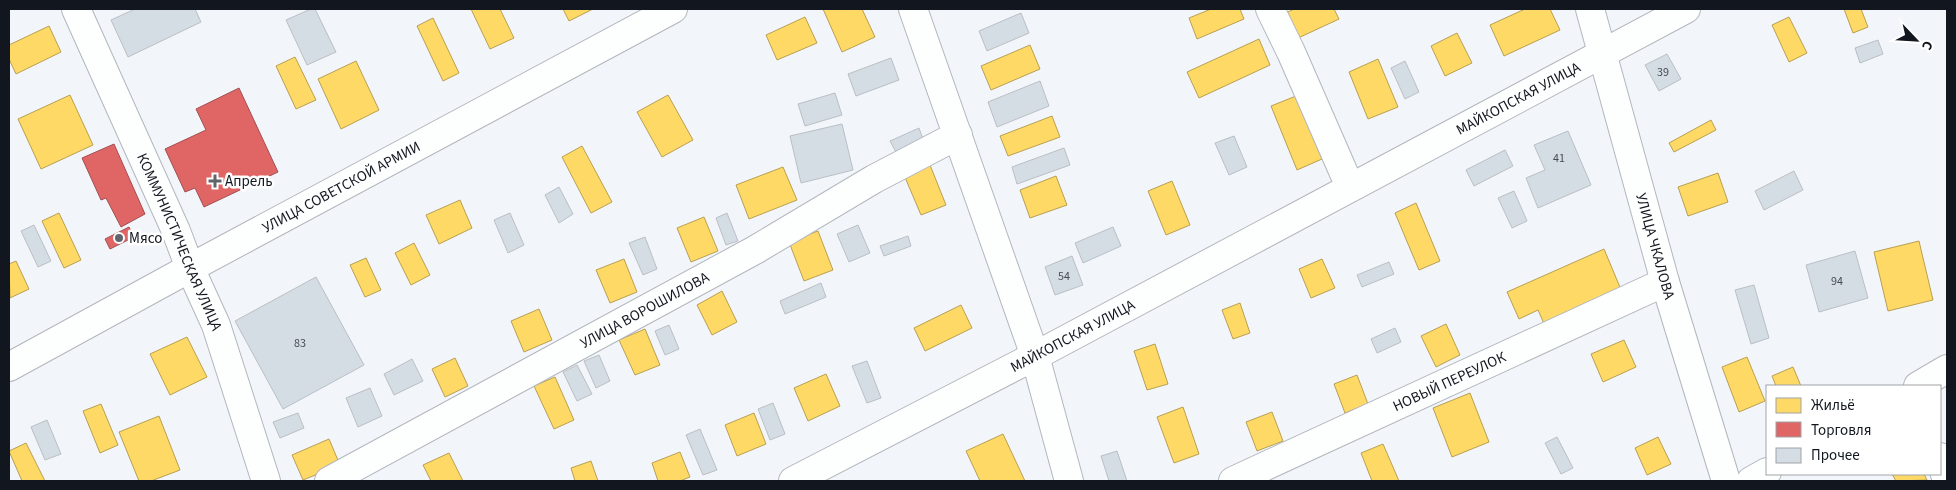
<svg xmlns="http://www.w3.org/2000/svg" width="1956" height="490" font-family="'Source Sans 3',sans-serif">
  <rect width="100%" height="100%" fill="#f2f6fa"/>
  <path fill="#ffd966" stroke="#b89f51" d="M471,9H500L514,38L490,49Z
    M563,9H593L569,21Z
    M823,9H862L875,37L842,52Z
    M1211,9H1240L1244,19L1197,39L1189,18Z
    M1294,9H1334L1339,19L1296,39L1284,14Z
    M1525,9H1550L1560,30L1504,56L1490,25Z
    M1844,9H1861L1868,27L1853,33Z
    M805,17L817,43L777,60L766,35Z
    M1789,17L1807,53L1789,62L1772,25Z
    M433,18L459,73L443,81L417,26Z
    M49,26L61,52L16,74L9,59V45Z
    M1457,33L1472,63L1445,76L1431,46Z
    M1259,39L1270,65L1199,98L1187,72Z
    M1030,45L1040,69L991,90L981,66Z
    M295,57L316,100L296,109L276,66Z
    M1378,59L1398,107L1368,119L1349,72Z
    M356,61L379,110L341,129L318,79Z
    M70,95L93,145L41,169L18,119Z
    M668,95L693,140L662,157L637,112Z
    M1296,96L1322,159L1297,170L1271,106Z
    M1052,116L1060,137L1008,156L1000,136Z
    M1711,120L1716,130L1674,152L1669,143Z
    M582,146L612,202L591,213L562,157Z
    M930,165L946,205L921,215L904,175Z
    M783,167L797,200L749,219L736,185Z
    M1718,173L1728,202L1688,216L1678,187Z
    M1056,176L1067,205L1030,218L1020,190Z
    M1172,181L1190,225L1166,235L1148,191Z
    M460,200L472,228L439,244L426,215Z
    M1416,203L1440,261L1419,270L1395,213Z
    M59,213L81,260L64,268L42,221Z
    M704,217L718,251L691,262L677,228Z
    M818,231L833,270L804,281L789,242Z
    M1919,241L1933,300L1888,311L1874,252Z
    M414,243L430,275L411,285L395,253Z
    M1604,249L1622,292L1545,326L1538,310L1519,319L1507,292Z
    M366,258L381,290L365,297L350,265Z
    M624,259L637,292L610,303L596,270Z
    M1322,259L1335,288L1311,298L1299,269Z
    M16,261L29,289L10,298L9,264Z
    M722,291L737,322L712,335L697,305Z
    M1240,303L1250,333L1233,339L1222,310Z
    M961,305L972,328L925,351L914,328Z
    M539,309L552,340L524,352L511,321Z
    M1446,324L1460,355L1436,367L1421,336Z
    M645,329L660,365L635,375L619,340Z
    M187,337L207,377L170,395L150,354Z
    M1624,340L1636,367L1603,382L1591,354Z
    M1155,344L1168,384L1147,390L1134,351Z
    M1747,357L1765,401L1739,412L1722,367Z
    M455,358L468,386L445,397L432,369Z
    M1793,367L1801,386H1776L1772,376Z
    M826,374L840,406L808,421L794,388Z
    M1357,375L1368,404L1345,413L1334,384Z
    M555,377L574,420L554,429L534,386Z
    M1470,393L1489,442L1452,457L1433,408Z
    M101,404L118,445L100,453L83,411Z
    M1183,407L1199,454L1174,463L1157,417Z
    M1272,412L1283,441L1257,451L1246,422Z
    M754,413L766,444L737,456L725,425Z
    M159,416L180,470L151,481H139L119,432Z
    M1003,434L1025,481H980L966,451Z
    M1658,437L1671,464L1647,475L1635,448Z
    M329,439L340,465L303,480L292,455Z
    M26,443L45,481H22L9,451Z
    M1383,444L1399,481H1372L1361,453Z
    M680,452L690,477L680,481H658L652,463Z
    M449,453L463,481H431L423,465Z
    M591,461L598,481H575L571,468Z
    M1892,474H1924L1927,480L1896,481Z"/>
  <path fill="#e06666" stroke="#a24e51" d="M239,88L278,172L204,207L195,188L185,192L165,149L206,130L196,109Z
    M114,144L145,214L121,227L106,198L101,200L82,158Z
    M129,227L134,237L110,249L105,239Z"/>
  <path fill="#d5dde4" stroke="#b9bfc4" d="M135,9H195L201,22L128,57L111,20Z
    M311,9H315L336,52L307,65L286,20Z
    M1021,13L1029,33L987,51L979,31Z
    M1878,40L1883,54L1860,63L1855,48Z
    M1667,54L1681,79L1659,91L1645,65Z
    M891,58L899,80L856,96L848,74Z
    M1405,61L1419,92L1405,99L1391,68Z
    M1040,81L1049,106L997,127L988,102Z
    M835,93L842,115L805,126L798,104Z
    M842,124L853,170L801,183L790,136Z
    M919,128L923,139L896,152L890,141Z
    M1568,131L1591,185L1538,208L1526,178L1545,170L1534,145Z
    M1234,136L1247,167L1229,175L1215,143Z
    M1064,148L1070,165L1017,184L1012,167Z
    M1505,150L1513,166L1474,186L1466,170Z
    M1794,171L1803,190L1764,210L1755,191Z
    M559,187L573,214L559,223L545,195Z
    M1514,191L1527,221L1512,228L1498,198Z
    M510,213L524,245L508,253L494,220Z
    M727,213L738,241L726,245L716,218Z
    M34,225L51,261L38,267L21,231Z
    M858,225L870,253L849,262L837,234Z
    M1113,227L1121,246L1083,263L1075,243Z
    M908,236L911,246L884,256L880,246Z
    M645,237L657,269L643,275L629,243Z
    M1855,251L1868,298L1819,312L1806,265Z
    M1072,256L1083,285L1055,295L1045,267Z
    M1389,262L1394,274L1362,287L1357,275Z
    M316,277L364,365L283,409L235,321Z
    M821,283L826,297L785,314L780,301Z
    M1754,285L1769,338L1751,344L1735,290Z
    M669,325L679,349L665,355L655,331Z
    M1395,328L1401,342L1377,353L1371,339Z
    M599,355L610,381L596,388L584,361Z
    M412,359L423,381L394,395L384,374Z
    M867,361L881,398L867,403L852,366Z
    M577,365L592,394L577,401L563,372Z
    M370,388L382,416L358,427L346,398Z
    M773,403L785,434L770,440L758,409Z
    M298,413L304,428L280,438L273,422Z
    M47,420L61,454L45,460L31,427Z
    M700,429L717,470L703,475L686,435Z
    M1557,437L1573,468L1561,474L1545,443Z
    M1117,451L1127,481H1109L1101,456Z"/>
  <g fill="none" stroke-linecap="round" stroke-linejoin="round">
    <defs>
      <g id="minor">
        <path id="s1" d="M76,9L176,231L190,268L216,325L266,481"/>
        <path d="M913,9L1035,356L1069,481"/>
        <path d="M1270,9L1291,52L1350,187"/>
        <path id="s2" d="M1590,9L1665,282L1726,481"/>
        <path d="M1918,386L1947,369"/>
        <path d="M1940,457L1947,481"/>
        <path id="s3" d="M329,481L755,250L874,179L958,135"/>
        <path id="s4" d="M793,481L1035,356L1686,9"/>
        <path id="s5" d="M1233,481L1665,282"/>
        <path d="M1751,481L1767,472"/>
      </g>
      <g id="major">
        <path id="s6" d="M9,367L190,268L673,9"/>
      </g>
    </defs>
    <use href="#minor" stroke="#b2b7bd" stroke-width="30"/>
    <use href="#major" stroke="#b2b7bd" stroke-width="30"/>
    <use href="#minor" stroke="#fdfefe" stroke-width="28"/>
    <use href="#major" stroke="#fdfefe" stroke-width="28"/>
  </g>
  <g fill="#60656c" stroke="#fff" stroke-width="2">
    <path d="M212.5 173.5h5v5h5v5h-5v5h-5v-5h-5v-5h5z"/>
    <circle cx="119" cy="238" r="5"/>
  </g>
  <g text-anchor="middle" stroke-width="5" stroke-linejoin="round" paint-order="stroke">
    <g font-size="12" fill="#464c54">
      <text x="1663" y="76">39</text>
      <text x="1559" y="162">41</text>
      <text x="1064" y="280">54</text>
      <text x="1837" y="285">94</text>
      <text x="300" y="347">83</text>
    </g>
    <g font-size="15" fill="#12171f" stroke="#fff">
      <text dy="5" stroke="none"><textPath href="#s4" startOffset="820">МАЙКОПСКАЯ УЛИЦА</textPath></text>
      <text dy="5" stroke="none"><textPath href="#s6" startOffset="378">УЛИЦА СОВЕТСКОЙ АРМИИ</textPath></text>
      <text dy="5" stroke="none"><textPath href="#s1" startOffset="255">КОММУНИСТИЧЕСКАЯ УЛИЦА</textPath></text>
      <text dy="5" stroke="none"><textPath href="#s2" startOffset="246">УЛИЦА ЧКАЛОВА</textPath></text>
      <text dy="5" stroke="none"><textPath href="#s3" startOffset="359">УЛИЦА ВОРОШИЛОВА</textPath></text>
      <text dy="5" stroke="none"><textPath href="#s4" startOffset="315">МАЙКОПСКАЯ УЛИЦА</textPath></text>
      <text dy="5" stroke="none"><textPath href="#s5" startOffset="238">НОВЫЙ ПЕРЕУЛОК</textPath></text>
    </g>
    <g font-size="15" fill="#12171f" stroke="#fff" text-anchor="start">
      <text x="225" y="186">Апрель</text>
      <text x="129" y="243">Мясо</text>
    </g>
  </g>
  <rect width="1956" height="490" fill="none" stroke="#12171f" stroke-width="20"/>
  <rect x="1766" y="385" width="175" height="90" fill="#ffffff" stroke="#a0a2a5"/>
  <rect x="1776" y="398" width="25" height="15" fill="#ffd966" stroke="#a0a2a5"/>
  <text x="1811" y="410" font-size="15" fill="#12171f">Жильё</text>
  <rect x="1776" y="422" width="25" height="15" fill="#e06666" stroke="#a0a2a5"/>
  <text x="1811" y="435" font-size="15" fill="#12171f">Торговля</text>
  <rect x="1776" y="448" width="25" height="15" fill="#d5dde4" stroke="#a0a2a5"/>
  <text x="1811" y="460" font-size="15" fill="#12171f">Прочее</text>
  <g transform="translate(1916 40) rotate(115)" stroke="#ffffff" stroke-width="4" paint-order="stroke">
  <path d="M0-4L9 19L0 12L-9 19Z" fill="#12171f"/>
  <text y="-8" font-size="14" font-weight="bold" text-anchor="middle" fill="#12171f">С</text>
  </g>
</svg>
